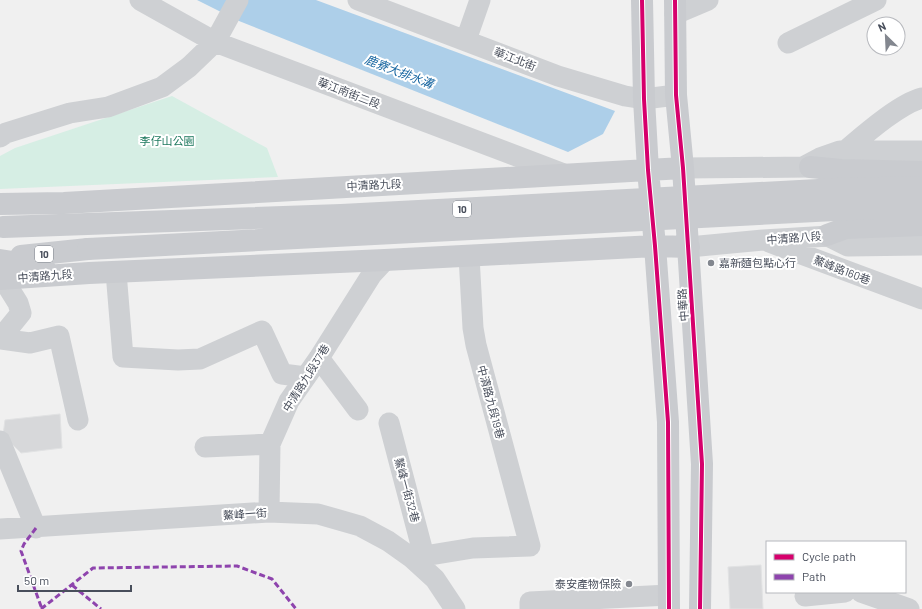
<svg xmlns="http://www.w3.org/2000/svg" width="922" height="609" font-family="Barlow,'Noto Sans TC',sans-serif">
  <rect width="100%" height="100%" fill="#f0f0f0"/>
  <path fill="#d6eee4" d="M172,96L267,148L278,177L0,189V156L15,148Z"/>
  <path fill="#adcfe9" d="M197,0H316L615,111L603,134L568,152L239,21Z"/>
  <path fill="#d7d8da" stroke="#e1e2e3" d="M60,414L62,448L21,453L3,435L5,420Z
    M761,565L763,609H730L728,567Z"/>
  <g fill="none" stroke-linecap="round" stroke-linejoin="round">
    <path stroke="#ced0d3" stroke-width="21" d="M140,0L215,42L564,174
      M358,0L558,76L625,96L644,99L676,95
      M675,14L708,0
      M466,40L480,0
      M788,43L876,0
      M0,137L6,133L70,113L108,107L162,87L189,67L215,42L238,0
      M845,151C864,135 899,104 922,98
      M803,167L820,158L840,151H922
      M683,168L810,167
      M830,237L848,246L922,245
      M769,242L922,299
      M689,247L763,240L846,235
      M116,272L123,357L178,360L200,359L262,331L282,374L306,377
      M0,274L18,303L21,313L0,339
      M0,339L30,343L59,336L78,420
      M319,358L358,410
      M389,423L424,556
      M0,441L36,528
      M205,447L270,444
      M269,512L270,444L289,401L319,358L372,274L385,260
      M0,529L269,512L318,514L360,526L388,541L412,558L435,579L455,609
      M412,558L473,548L530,546L476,345L473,328L469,256
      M861,592L909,609
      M805,596L845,592
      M530,609V602L669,595"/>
    <path stroke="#c9cbcf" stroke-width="22" d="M642,0L644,99L648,170L655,246L668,422L669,609
      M675,0L676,95L683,168L702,464L700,609
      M810,167L841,170L922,172
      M0,204L64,203L683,168
      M827,235L846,228L922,225
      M21,256L88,249
      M0,260L44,267
      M0,279L89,273L385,260L655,246L689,247"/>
    <path stroke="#c9cbcf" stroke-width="22" d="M3,227L341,215L837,189L922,187
      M88,249L874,208H922"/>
    <path stroke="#8e44ad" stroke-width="3" stroke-dasharray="6 3" stroke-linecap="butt" d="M36,528L24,544L21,551L42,609
      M72,585L101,609
      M41,609L93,568L237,566L272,579L296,609"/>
    <defs>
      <path id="cycleway" d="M642,0L644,99L648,170L655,246L668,422L669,609
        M675,0L676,95L683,168L702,464L700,609"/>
    </defs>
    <use href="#cycleway" stroke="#fff" stroke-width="6"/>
    <use href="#cycleway" stroke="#d6006c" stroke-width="4"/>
  </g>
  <g fill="#83878f" stroke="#fff" stroke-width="1.5">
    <circle cx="711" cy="263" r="4"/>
    <circle cx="629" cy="584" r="4"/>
  </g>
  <g text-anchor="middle" stroke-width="4" stroke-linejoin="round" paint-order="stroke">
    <g fill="#fff" stroke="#7f838c" stroke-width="1">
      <rect x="453" y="201" width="18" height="16" rx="3"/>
      <rect x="35" y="246" width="18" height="16" rx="3"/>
    </g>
    <g font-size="10" font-weight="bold" fill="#484e5b">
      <text x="462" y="213">10</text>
      <text x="44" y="258">10</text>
    </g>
    <g font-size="11" fill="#484e5b" stroke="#fff">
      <text transform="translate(515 59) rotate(21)" y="4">華江北街</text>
      <text transform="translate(349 93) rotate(21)" y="4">華江南街二段</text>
      <text transform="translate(374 185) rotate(-3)" y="4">中清路九段</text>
      <text transform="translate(794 238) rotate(-4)" y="4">中清路八段</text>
      <text transform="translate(842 270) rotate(21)" y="4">鰲峰路160巷</text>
      <text transform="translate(45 276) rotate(-4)" y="4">中清路九段</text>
      <text transform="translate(683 305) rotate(-94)" y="4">中華路</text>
      <text transform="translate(306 378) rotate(-58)" y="4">中清路九段37巷</text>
      <text transform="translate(491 402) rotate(75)" y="4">中清路九段19巷</text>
      <text transform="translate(407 490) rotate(75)" y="4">鰲峰一街32巷</text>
      <text transform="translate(245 514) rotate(-4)" y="4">鰲峰一街</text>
    </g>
    <g font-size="11" fill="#1d785e" stroke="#fff">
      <text x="167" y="145">李仔山公園</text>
    </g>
    <g font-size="11" fill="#484e5b" stroke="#fff" text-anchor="start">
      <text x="719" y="267">嘉新麵包點心行</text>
      <text x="621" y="588" text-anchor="end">泰安產物保險</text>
    </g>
    <g font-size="12" font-style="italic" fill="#1665a0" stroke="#fff">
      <text transform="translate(399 72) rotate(21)" y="4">鹿寮大排水溝</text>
    </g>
  </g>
  <rect x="766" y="541" width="140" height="52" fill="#ffffff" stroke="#b6b8bd"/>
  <rect x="774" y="554" width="20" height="6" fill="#d6006c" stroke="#b6b8bd"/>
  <text x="802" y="561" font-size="12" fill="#484e5b">Cycle path</text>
  <rect x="774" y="574" width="20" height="6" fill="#8e44ad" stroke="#b6b8bd"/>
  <text x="802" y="581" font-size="12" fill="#484e5b">Path</text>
  <g transform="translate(886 36) rotate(336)"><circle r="19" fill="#ffffff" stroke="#b6b8bd"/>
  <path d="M0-3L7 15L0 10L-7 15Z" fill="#83878f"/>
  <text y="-6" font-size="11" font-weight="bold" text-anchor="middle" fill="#484e5b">N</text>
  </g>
  <path d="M18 585v6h113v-6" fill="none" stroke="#484e5b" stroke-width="2"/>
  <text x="24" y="585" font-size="12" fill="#484e5b" stroke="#ffffff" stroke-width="3" paint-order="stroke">50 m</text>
</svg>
